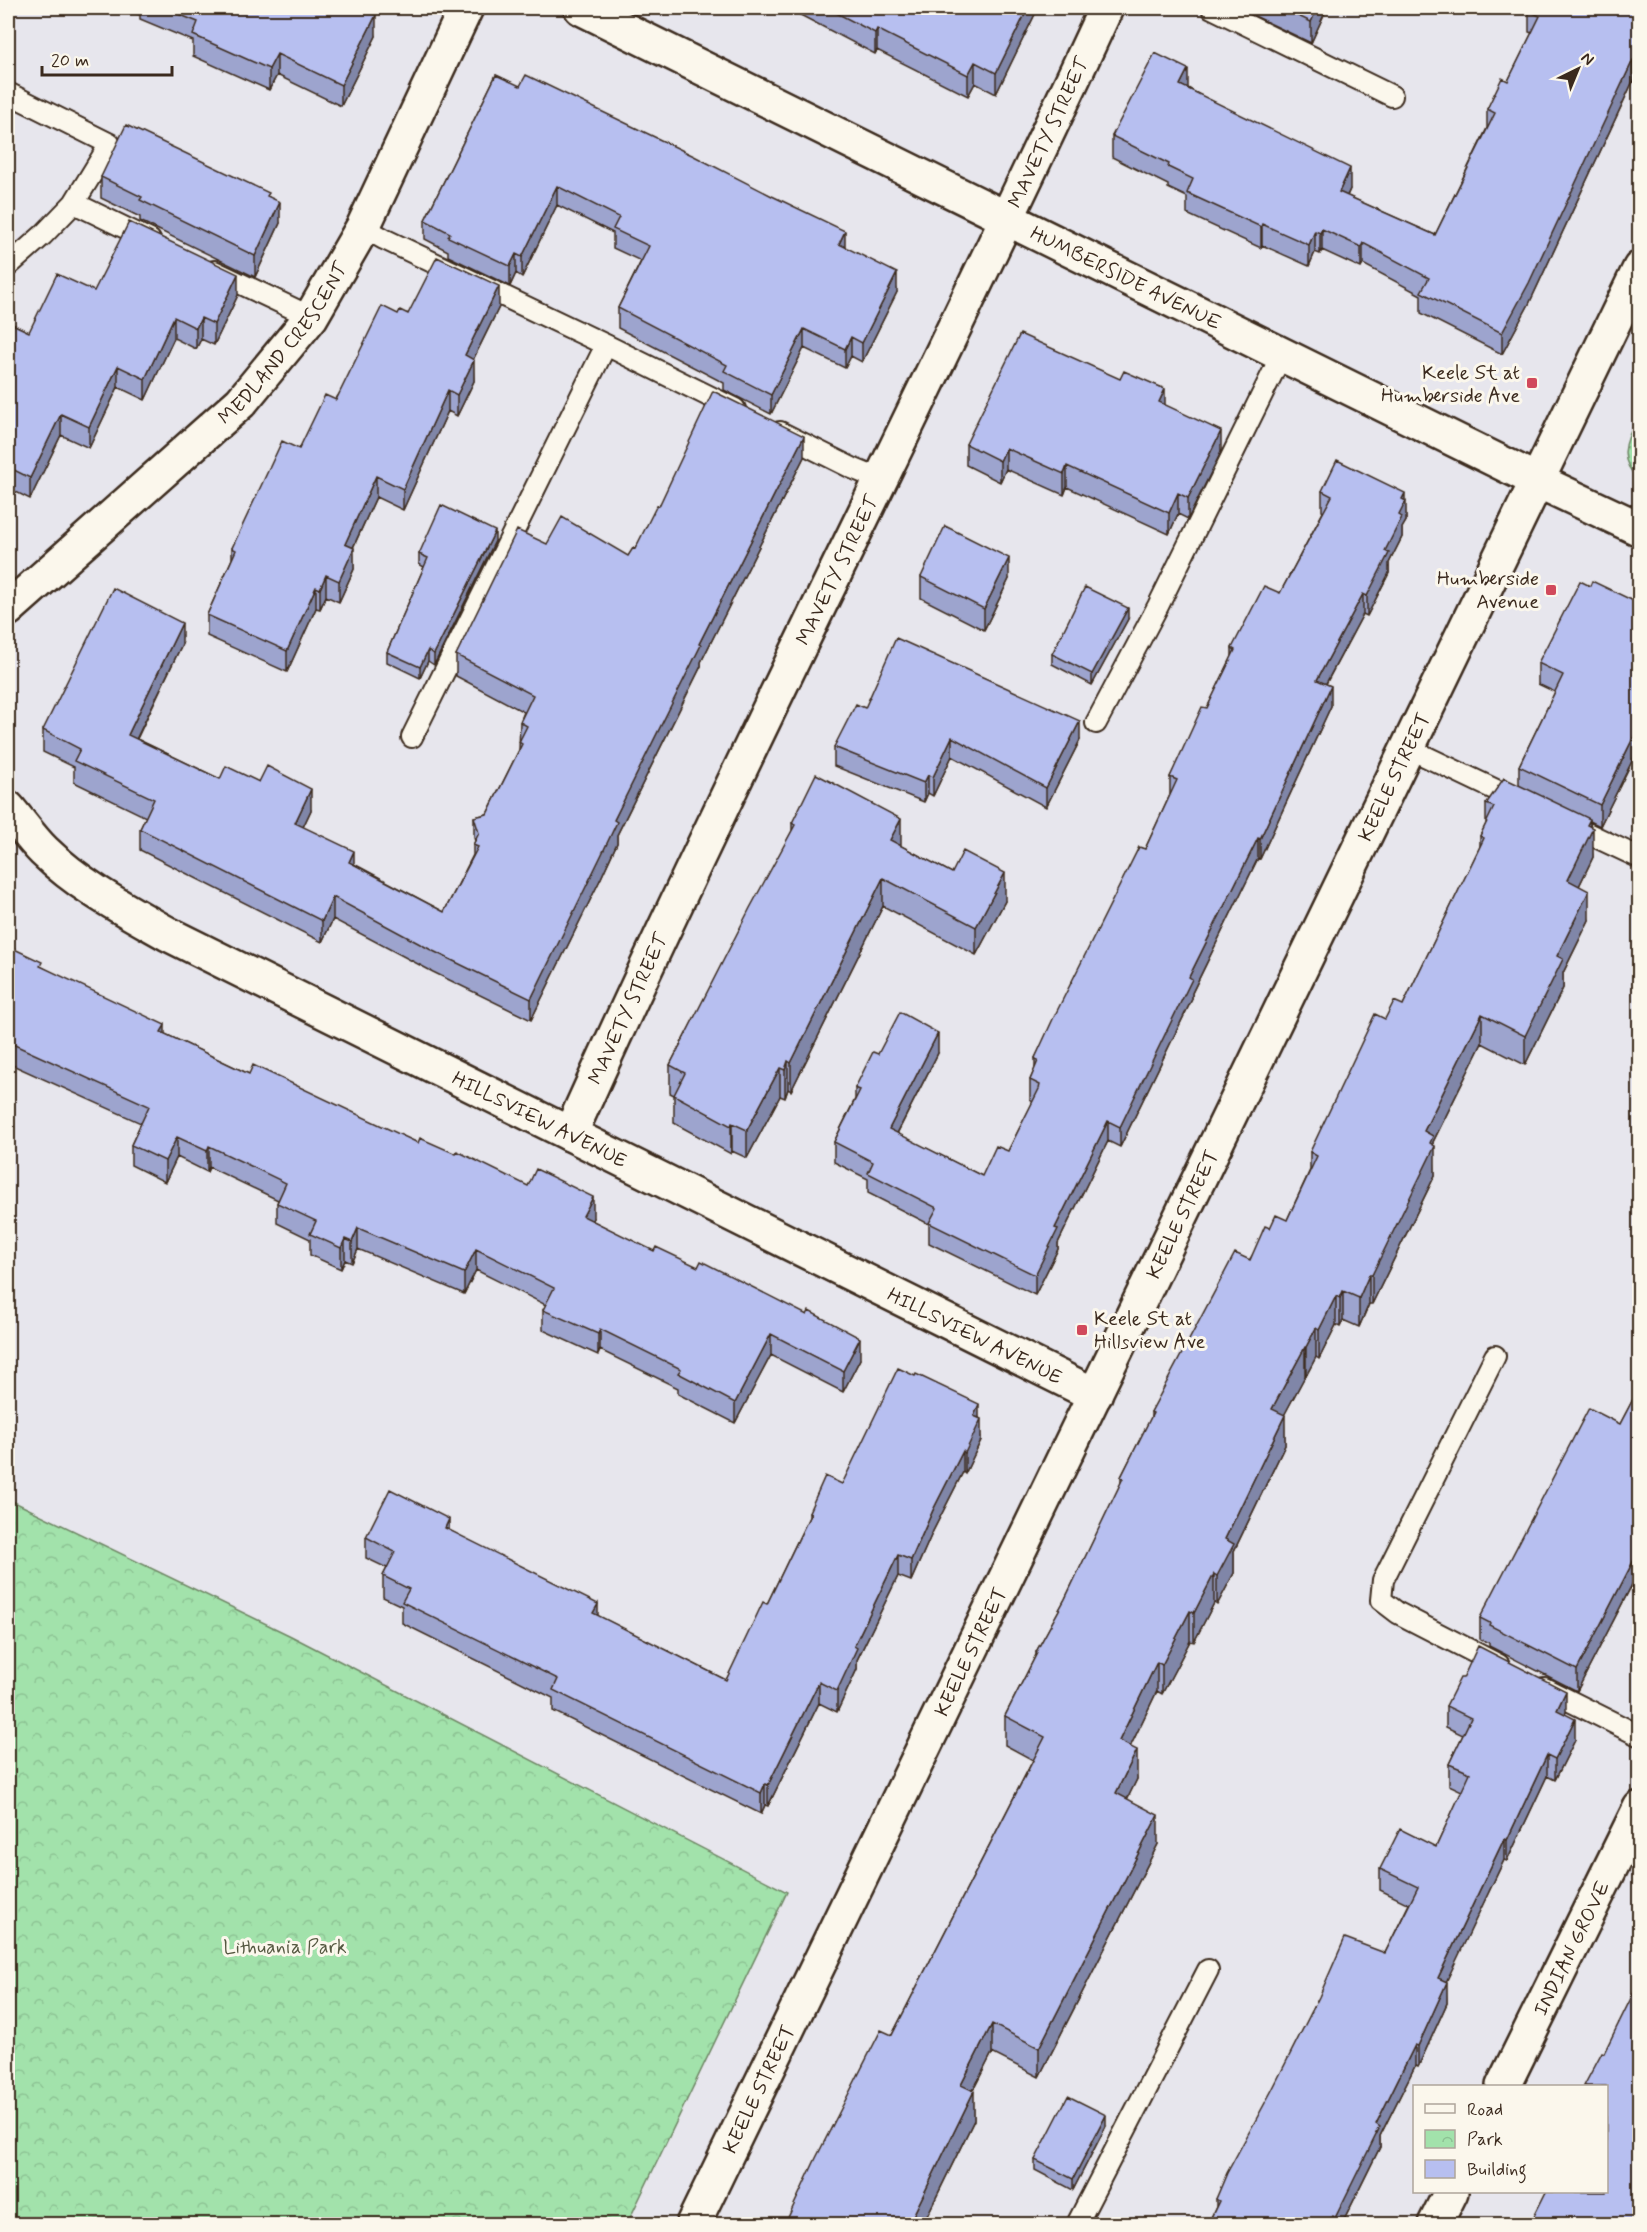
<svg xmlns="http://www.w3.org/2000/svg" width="1647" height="2232" font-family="Mynerve,sans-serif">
  <defs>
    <pattern id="park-crowns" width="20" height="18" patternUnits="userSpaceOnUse" patternTransform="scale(1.5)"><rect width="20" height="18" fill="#a2e2ab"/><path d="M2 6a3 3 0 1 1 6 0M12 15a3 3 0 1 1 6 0" fill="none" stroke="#8cc293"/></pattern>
  </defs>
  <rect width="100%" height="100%" fill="#e7e6ed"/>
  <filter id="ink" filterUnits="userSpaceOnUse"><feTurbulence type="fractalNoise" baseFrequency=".0167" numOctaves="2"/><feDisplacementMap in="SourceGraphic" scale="12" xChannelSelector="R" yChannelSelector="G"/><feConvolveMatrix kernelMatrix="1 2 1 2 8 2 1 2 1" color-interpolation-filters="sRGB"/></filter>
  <g filter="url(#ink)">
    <path fill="url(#park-crowns)" stroke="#6e8664" stroke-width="1.5" d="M1639,414L1640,480H1639C1615,457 1627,440 1639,414Z
      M8,1499L291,1636L787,1892L627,2224H8Z"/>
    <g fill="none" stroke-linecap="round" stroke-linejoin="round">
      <defs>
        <path id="lane" d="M1212,8L1392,96
          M8,93L110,144L74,203L43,235L8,266
          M74,203L150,240
          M363,227L384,239L606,345L735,409
          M214,271L311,317
          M780,432L852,468L881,480
          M1096,723L1158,606L1282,354
          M412,737L606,345
          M1408,748L1519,801
          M1570,825L1640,858
          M1495,1356L1383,1580L1381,1600L1398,1613L1499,1665
          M1544,1688L1640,1736
          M1077,2224L1208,1970"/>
        <g id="street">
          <path id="s1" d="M581,8L1538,481L1640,529"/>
          <path id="s2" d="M8,609L241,402L311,317L363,227L466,8"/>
          <path id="s3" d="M8,808C20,822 31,838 44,851C80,886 124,909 168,934L1095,1395"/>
          <path id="s4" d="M570,1134C740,755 932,385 1106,8"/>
          <path id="s5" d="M1503,2086L1640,1808"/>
          <path d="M1435,2224L1451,2192"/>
        </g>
        <g id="secondary">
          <path id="s6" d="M693,2224L1640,268"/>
        </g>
      </defs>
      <use href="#lane" stroke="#3b2a1e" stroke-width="24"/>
      <use href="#street" stroke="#3b2a1e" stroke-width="38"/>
      <use href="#secondary" stroke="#3b2a1e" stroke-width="38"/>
      <use href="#lane" stroke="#fbf7ec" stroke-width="20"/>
      <use href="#street" stroke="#fbf7ec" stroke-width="33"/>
      <use href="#secondary" stroke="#fbf7ec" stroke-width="33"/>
    </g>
    <path fill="#9da4ce" stroke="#3b2a1e" stroke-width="1.5" d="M123,8H368V11L376,36L341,106L277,75L269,90L193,56V41L140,19V15Z
      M787,8H1038L996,94L975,83L968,96L877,50L875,54Z
      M1238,8H1327L1311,43Z
      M1640,8V72L1635,82L1633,81L1529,304L1502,354L1421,313V295L1363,264L1361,268L1322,250L1320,254L1315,252L1309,266L1262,245L1261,248L1187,214V197L1168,188V185L1112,157V136L1188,88L1350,189L1347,196L1435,235L1487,128V109L1508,81L1532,33L1529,32V11Z
      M496,75L845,247L897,292L862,362L851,356L845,368L804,348L771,414L724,390V383L618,328V308L641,261L613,248V233L557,205L522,277L516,273L510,286L448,256V251L425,239V220Z
      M101,177L269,197L280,223L255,277L140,221V217L101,198Z
      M94,291L238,295L214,345L201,339L196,349L174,338L145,400L118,387L89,448L61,435L30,499L8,488V322L29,332Z
      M499,307L473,360L474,381L457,416L448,411L403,510L376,497L353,548L354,569L339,602L326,596L320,609L316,608L287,672L207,636V615L232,559V548L299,449L398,314Z
      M1165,405L1221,452L1188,519L1178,514L1169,534L1067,487L1064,495L1006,469L1000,482L966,465V444Z
      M804,457L701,662V666L617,835V843L601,878L531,1020L433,972L333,919L322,942L140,850V829L146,817L74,782V767L43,752V730L182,644L137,739L220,779L311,810L303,827L354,864L444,912L473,855V845L475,841L474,838V817L487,814L519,750L520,722L524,712L456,676V655L547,544L628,556L635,549L659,506Z
      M1322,491L1405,501L1406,521L1402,528V537L1389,563V573L1367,616L1363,614L1326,684L1331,706L1260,859L1258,858L1192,993V999L1120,1147L1108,1141L1058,1243V1249L1035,1295L929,1243V1224L868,1193V1179L834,1162V1142L855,1099V1088L878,1054L938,1053L897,1134L982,1176L1008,1151L1033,1102L1030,1100V1080L1035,1069V1058L1145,849L1170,795V777L1207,708L1232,657V648L1280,593L1323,512L1322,511Z
      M495,541L434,665L428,661L420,678L387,662V652L424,567L419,564V554Z
      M921,577L1009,579L984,630L921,598Z
      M1590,586L1640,604V745L1600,826L1590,821L1593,857L1579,886L1589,920L1563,973V988L1525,1065L1482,1043L1433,1142L1435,1175L1372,1304H1369L1359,1327L1343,1320L1340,1327L1336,1325L1319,1359L1316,1357L1306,1376H1305L1284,1415L1285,1445L1234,1551V1573L1217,1605L1214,1603L1194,1642L1190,1641L1162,1694L1157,1691L1130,1747L1137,1779L1127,1799L1158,1844L1039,2077L992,2053L973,2090L974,2120L923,2224H785L892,2035L1033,1760L1005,1745V1716L1036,1655V1652L1065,1599L1121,1484V1477L1151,1418V1412L1270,1228L1287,1220L1310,1170V1152L1385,1019L1403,1005L1480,847V836L1486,824V804L1519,785V766L1555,692L1538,684V663Z
      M1128,619L1092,685L1052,664V654Z
      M865,708L1080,740L1046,807L952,756L933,796L928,793L924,802L834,766V747Z
      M792,823L901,846L1005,901L976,955L883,906L791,1091L788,1089L785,1098L780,1096L747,1158L732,1151L731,1154L674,1123V1095L670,1093V1065L792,831Z
      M8,946L42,967L165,1034L249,1074L418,1143L593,1218L591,1220L860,1359L843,1392L771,1355L735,1423L678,1394V1388L600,1350L598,1355L543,1330V1310L546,1305L476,1270L464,1294L358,1249L352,1263L345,1260L341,1269L310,1255V1239L277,1223V1203L278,1200L209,1167L207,1172L177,1157L165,1182L131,1165V1145L141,1123L8,1063Z
      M1640,1386V1569L1577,1691L1489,1646V1643L1480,1639V1618L1620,1424Z
      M979,1418L981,1440L965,1474L963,1472L933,1531L911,1581L898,1576L857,1660V1669L837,1712L819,1703L768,1806L765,1805L761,1814L553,1711V1698L402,1623V1606L383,1597V1576L387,1568L366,1558V1537L449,1530L598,1616L726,1680L767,1604L809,1517V1512L842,1484Z
      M1446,1706L1566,1712L1565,1714L1575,1740L1555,1780L1547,1776L1507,1861L1504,1860L1446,1981L1447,2003L1418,2067L1415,2066L1380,2136V2147L1342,2224H1208L1216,2207V2199L1385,1953L1409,1904L1380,1890V1869L1436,1847L1462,1791L1449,1785V1764L1463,1735L1446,1727Z
      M1106,2126L1073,2190L1035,2170V2160Z"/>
    <path fill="#8086a8" stroke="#3b2a1e" stroke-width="1.5" d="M1028,8H1038L996,94V73Z
      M1317,8H1327L1311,43V22Z
      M376,15V36L341,106V85Z
      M877,29V50L875,54V33Z
      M1640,51V72L1635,82V61Z
      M277,54V75L269,90V69Z
      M1633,60V81L1529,304L1502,354V333Z
      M975,62V83L968,96V75Z
      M1188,69V90L1180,85Z
      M1350,168V189L1339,213V192Z
      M557,186V205L522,277V257Z
      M280,202V223L255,277V256Z
      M1262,224V245L1261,248V227Z
      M1322,229V250L1320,254V233Z
      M845,231V250L839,244Z
      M1315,231V252L1309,266V245Z
      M1363,243V264L1361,268V247Z
      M516,254V273L510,286V266Z
      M897,273V292L862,362V343Z
      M238,274V295L214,345V324Z
      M499,286V307L465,376V355Z
      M174,317V338L145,400V379Z
      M201,318V339L196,349V328Z
      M804,329V348L771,414V395Z
      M851,337V356L845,368V349Z
      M474,360V381L457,416V395Z
      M118,366V387L89,448V427Z
      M1165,389V410L1159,402Z
      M448,390V411L403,510V489Z
      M61,414V435L30,499V478Z
      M1221,431V452L1188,519V498Z
      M804,436V457L701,662V666L617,835V843L601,878L531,1020V999L614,820L699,644Z
      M1006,448V469L1000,482V461Z
      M1067,466V487L1064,495V474Z
      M376,476V497L345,565V544Z
      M1178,493V514L1169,534V513Z
      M1405,493V504L1406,501V521L1402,528V537L1389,563V573L1367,616V596L1399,515L1402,499Z
      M495,531V541L434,665V654Z
      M354,548V569L339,602V581Z
      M1009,558V579L984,630V609Z
      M326,575V596L320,609V589Z
      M316,587V608L287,672V651Z
      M1363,594V614L1317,700V680Z
      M1128,608V619L1092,685V674Z
      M182,623V644L128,756V735Z
      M428,650V661L420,678V667Z
      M1331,686V706L1260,859V839Z
      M1080,721V740L1046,807V788Z
      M1640,724V745L1600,826V805Z
      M952,737V756L933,796V777Z
      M928,775V793L924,802V783Z
      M311,789V810L295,844V823Z
      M901,819V847L890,840Z
      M1590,819V834L1593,828V857L1568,909V880L1587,825Z
      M1258,838V858L1192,993V999L1120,1147V1127L1189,977Z
      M354,851V872L349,862Z
      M1005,873V901L976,955V927Z
      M883,878V906L791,1091V1063Z
      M1589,891V920L1563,973V988L1525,1065V1036L1557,956Z
      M333,897V919L322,942V921Z
      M9,909V930L8,934V913Z
      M1482,1014V1043L1433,1142V1150L1435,1146V1175L1372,1304V1275L1424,1131Z
      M165,1025V1046L161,1032Z
      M938,1033V1053L889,1149V1129Z
      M788,1061V1089L785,1098V1070Z
      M780,1068V1096L747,1158V1130Z
      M1108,1121V1141L1058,1243V1249L1035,1295V1275L1055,1228Z
      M732,1123V1151L731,1154V1126Z
      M177,1137V1157L165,1182V1161Z
      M209,1146V1167L207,1172V1151Z
      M593,1197V1218L583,1237V1216Z
      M358,1228V1249L352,1263V1242Z
      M345,1239V1260L341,1269V1248Z
      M476,1249V1270L464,1294V1273Z
      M1369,1275V1304L1359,1327V1298Z
      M1343,1291V1320L1340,1327V1298Z
      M1336,1296V1325L1319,1359V1330Z
      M1316,1328V1357L1306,1376V1347Z
      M600,1329V1350L598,1355V1334Z
      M771,1334V1355L735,1423V1403Z
      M860,1338V1359L843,1392V1371Z
      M1305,1347V1376L1272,1438V1409Z
      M979,1404V1423L981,1419V1440L965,1474V1453L974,1416Z
      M1285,1415V1445L1234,1551V1573L1217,1605V1576L1225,1539Z
      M963,1451V1472L933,1531L911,1581V1560L933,1510Z
      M449,1519V1540L445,1528Z
      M1640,1548V1569L1577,1691V1670Z
      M898,1555V1576L857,1660V1669L837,1712V1691L854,1646Z
      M1214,1574V1603L1194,1642V1613Z
      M598,1604V1625L593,1613Z
      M1190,1611V1641L1162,1694V1665Z
      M1157,1662V1691L1119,1770V1741Z
      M819,1682V1703L768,1806V1785Z
      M1566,1691V1712L1557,1731V1710Z
      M1575,1719V1740L1555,1780V1759Z
      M1137,1750V1779L1116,1822V1793Z
      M1547,1755V1776L1507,1861V1840Z
      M765,1784V1805L761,1814V1793Z
      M1158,1815V1844L1039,2077V2048Z
      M1504,1839V1860L1438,1999V1978Z
      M1447,1982V2003L1418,2067V2046Z
      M992,2024V2053L961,2114V2085Z
      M1415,2045V2066L1380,2136V2147L1342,2224H1335V2218L1376,2124Z
      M974,2091V2120L923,2224H909Z
      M1106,2115V2126L1073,2190V2179Z
      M1332,2216V2224H1328Z"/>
    <path fill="#b7bff0" stroke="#3b2a1e" stroke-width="1.5" d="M163,8H361L376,15L341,85L277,54L269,69L193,35L198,22Z
      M827,8H1028L996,73L975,62L968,75L877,29L875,33Z
      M1281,8H1317L1311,22Z
      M1531,8H1640V51L1635,61L1633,60L1529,283L1502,333L1421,292L1429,278L1363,243L1361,247L1322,229L1320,233L1315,231L1309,245L1262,224L1261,227L1187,193L1193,179L1168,167L1169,164L1112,136L1155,53L1188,69L1180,85L1350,168L1339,192L1435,235L1495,113L1487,109L1502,78L1508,81L1540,16L1529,11Z
      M496,75L520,86L526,75L694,156L772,196L845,231L839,244L897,273L862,343L851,337L845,349L804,329L771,395L724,371L727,365L618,308L649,246L613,229L619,217L557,186L522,257L516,254L510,266L448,237L450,233L425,220Z
      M126,125L269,193L267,196L280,202L255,256L140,200L142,197L101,177Z
      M129,222L238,274L214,324L201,318L196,328L174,317L145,379L118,366L89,427L61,414L30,478L8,467V322L29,332L57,274L94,291Z
      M437,257L499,286L465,355L474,360L457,395L448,390L403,489L376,476L345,544L354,548L339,581L326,575L320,589L316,587L287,651L207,615L236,550L232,548L282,441L299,449L325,395L336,400L382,306L398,314L400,310L408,314Z
      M1020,334L1120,379L1124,371L1165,389L1159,402L1221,431L1188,498L1178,493L1169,513L1067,466L1064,474L1006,448L1000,461L966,444Z
      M713,391L804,436L699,644L701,645L614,820L617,822L601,856L531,999L433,951L333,897L322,921L140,829L154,799L74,761L80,749L43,730L113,588L182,623L128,735L220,779L226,766L259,782L267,766L311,789L295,823L354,851L349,862L444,912L478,847L473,845L479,833L474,817L487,814L522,744L519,742L527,726L520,722L533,695L456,655L517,530L547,544L562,517L628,556L633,548L635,549L657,505L659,506Z
      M1337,460L1405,493L1402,499L1406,501L1399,515L1402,517L1385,551L1389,553L1367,596L1363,594L1317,680L1331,686L1260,839L1258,838L1189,977L1192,979L1120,1127L1108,1121L1055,1228L1058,1229L1035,1275L929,1223L937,1208L868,1173L873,1162L834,1142L860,1090L855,1088L873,1052L878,1054L900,1012L938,1033L889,1129L982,1176L996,1146L1008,1151L1039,1089L1040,1085L1030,1080L1038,1061L1035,1058L1053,1019L1139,847L1145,849L1177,780L1170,777L1202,707L1207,708L1235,650L1232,648L1264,586L1280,593L1332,496L1322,491Z
      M441,505L495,531L434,654L428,650L420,667L387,652L428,558L419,554Z
      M945,526L1009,558L984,609L921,577Z
      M1580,581L1590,586L1592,581L1640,604V724L1600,805L1519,766L1563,675L1538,663Z
      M1085,587L1128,608L1092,674L1052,654Z
      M896,638L1080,721L1046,788L952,737L933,777L928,775L924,783L834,747L856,704L865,708Z
      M816,774L901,819L890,840L952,873L963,851L1005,873L976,927L883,878L791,1063L788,1061L785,1070L780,1068L747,1130L732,1123L731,1126L674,1095L685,1073L670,1065L750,908L795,825L792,823Z
      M1504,778L1590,819L1587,825L1593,828L1568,880L1589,891L1557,956L1563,959L1525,1036L1482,1014L1424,1131L1433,1136L1430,1143L1435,1146L1372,1275H1369L1359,1298L1343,1291L1340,1298L1336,1296L1319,1330L1316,1328L1306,1347H1305L1272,1409L1285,1415L1225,1539L1234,1544L1217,1576L1214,1574L1194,1613L1190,1611L1162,1665L1157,1662L1119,1741L1137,1750L1116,1793L1158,1815L1039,2048L992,2024L961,2085L974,2091L909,2224H785L816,2158L881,2030L892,2035L1045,1737L1005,1716L1037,1653L1036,1652L1065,1599L1123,1478L1121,1477L1153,1413L1151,1412L1235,1253L1250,1260L1265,1226L1270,1228L1276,1215L1287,1220L1317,1156L1310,1152L1375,1014L1385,1019L1394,1001L1403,1005L1484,838L1480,836L1494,807L1486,804Z
      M8,946L42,962L40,966L165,1025L161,1032L249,1074L253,1065L418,1143L420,1138L456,1154L457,1151L528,1186L536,1169L593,1197L583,1216L654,1251L656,1247L698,1267L701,1261L807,1315L809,1311L860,1338L843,1371L771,1334L735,1403L678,1373L681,1369L600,1329L598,1334L543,1310L554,1288L476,1249L464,1273L358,1228L352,1242L345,1239L341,1248L310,1234L316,1221L277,1203L286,1183L209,1146L207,1151L177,1137L165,1161L131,1145L149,1106L8,1042Z
      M898,1368L915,1376L916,1374L979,1404L974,1416L981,1419L965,1453L963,1451L933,1510L911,1560L898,1555L854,1646L857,1648L837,1691L819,1682L768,1785L765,1784L761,1793L553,1690L558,1679L402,1602L409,1589L383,1576L395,1552L366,1537L390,1489L449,1519L445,1528L598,1604L593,1613L726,1680L763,1602L767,1604L811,1513L809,1512L825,1476L842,1484Z
      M1640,1386V1548L1577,1670L1489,1625L1490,1623L1480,1618L1589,1408L1620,1424Z
      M1478,1646L1566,1691L1557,1710L1575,1719L1555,1759L1547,1755L1507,1840L1504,1839L1438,1978L1447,1982L1418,2046L1415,2045L1376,2124L1380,2127L1335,2218L1332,2216L1328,2224H1208L1219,2201L1216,2199L1227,2173L1272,2090L1319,1997L1345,1938L1385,1953L1418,1887L1380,1869L1400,1829L1436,1847L1470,1773L1449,1764L1471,1718L1446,1706L1460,1678H1463Z
      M1640,1980V2224H1530L1546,2192H1606V2086H1584L1602,2052L1604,2053Z
      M1068,2096L1106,2115L1073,2179L1035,2160Z"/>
  </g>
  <g fill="#d1495b" stroke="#fbf7ec" stroke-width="2">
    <rect x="1526" y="377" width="12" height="12" rx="3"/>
    <rect x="1545" y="584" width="12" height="12" rx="3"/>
    <rect x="1076" y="1324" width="12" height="12" rx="3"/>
  </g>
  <g text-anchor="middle" stroke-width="6" stroke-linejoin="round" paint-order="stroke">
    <g font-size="20" fill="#3b2a1e" stroke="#fbf7ec">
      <text dy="7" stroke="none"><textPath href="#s4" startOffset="1110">MAVETY STREET</textPath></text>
      <text dy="7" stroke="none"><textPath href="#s1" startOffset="608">HUMBERSIDE AVENUE</textPath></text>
      <text dy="7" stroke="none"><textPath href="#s2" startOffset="384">MEDLAND CRESCENT</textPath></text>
      <text dy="7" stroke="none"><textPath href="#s4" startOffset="624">MAVETY STREET</textPath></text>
      <text dy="7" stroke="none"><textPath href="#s6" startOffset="1608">KEELE STREET</textPath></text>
      <text dy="7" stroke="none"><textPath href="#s4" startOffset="138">MAVETY STREET</textPath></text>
      <text dy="7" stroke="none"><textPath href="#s3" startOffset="621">HILLSVIEW AVENUE</textPath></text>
      <text dy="7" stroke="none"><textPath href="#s6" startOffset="1122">KEELE STREET</textPath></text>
      <text dy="7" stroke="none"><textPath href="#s3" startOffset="1107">HILLSVIEW AVENUE</textPath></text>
      <text dy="7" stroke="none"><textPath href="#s6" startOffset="636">KEELE STREET</textPath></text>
      <text dy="7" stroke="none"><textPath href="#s5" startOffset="154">INDIAN GROVE</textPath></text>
      <text dy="7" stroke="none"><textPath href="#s6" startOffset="150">KEELE STREET</textPath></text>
    </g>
    <g font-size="20" fill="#3b2a1e" stroke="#fbf7ec" text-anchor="end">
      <text x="1520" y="379">Keele St at<tspan x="1520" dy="23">Humberside Ave</tspan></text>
      <text x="1539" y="585">Humberside<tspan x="1539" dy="23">Avenue</tspan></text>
      <text x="1094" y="1325" text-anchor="start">Keele St at<tspan x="1094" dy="23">Hillsview Ave</tspan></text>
    </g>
    <g font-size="20" fill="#555841" stroke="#fbf7ec">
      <text x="285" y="1953">Lithuania Park</text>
    </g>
  </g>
  <rect width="1647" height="2232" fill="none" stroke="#fbf7ec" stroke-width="30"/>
  <rect x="15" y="15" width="1617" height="2202" fill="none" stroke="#3b2a1e" stroke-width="2" filter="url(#ink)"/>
  <rect x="1413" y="2085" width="195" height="108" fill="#fbf7ec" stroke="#aea59a" stroke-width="1.5"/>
  <rect x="1425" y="2104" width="30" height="9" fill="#fbf7ec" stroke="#aea59a" stroke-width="1.5"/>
  <text x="1467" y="2115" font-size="18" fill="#3b2a1e">Road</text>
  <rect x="1425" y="2130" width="30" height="18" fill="url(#park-crowns)" stroke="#aea59a" stroke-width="1.5"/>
  <text x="1467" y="2145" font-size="18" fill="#3b2a1e">Park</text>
  <rect x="1425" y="2160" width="30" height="18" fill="#b7bff0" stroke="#aea59a" stroke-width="1.5"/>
  <text x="1467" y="2175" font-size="18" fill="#3b2a1e">Building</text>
  <g transform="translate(1578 69) rotate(43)" stroke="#fbf7ec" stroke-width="4.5" paint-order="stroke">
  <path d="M0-4.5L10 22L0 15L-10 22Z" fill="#3b2a1e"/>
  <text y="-9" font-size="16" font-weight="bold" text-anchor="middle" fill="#3b2a1e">N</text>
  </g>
  <path d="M42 66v9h130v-9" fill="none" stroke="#3b2a1e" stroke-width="3"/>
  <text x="51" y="66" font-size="18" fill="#3b2a1e" stroke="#fbf7ec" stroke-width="4.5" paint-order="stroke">20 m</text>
</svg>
